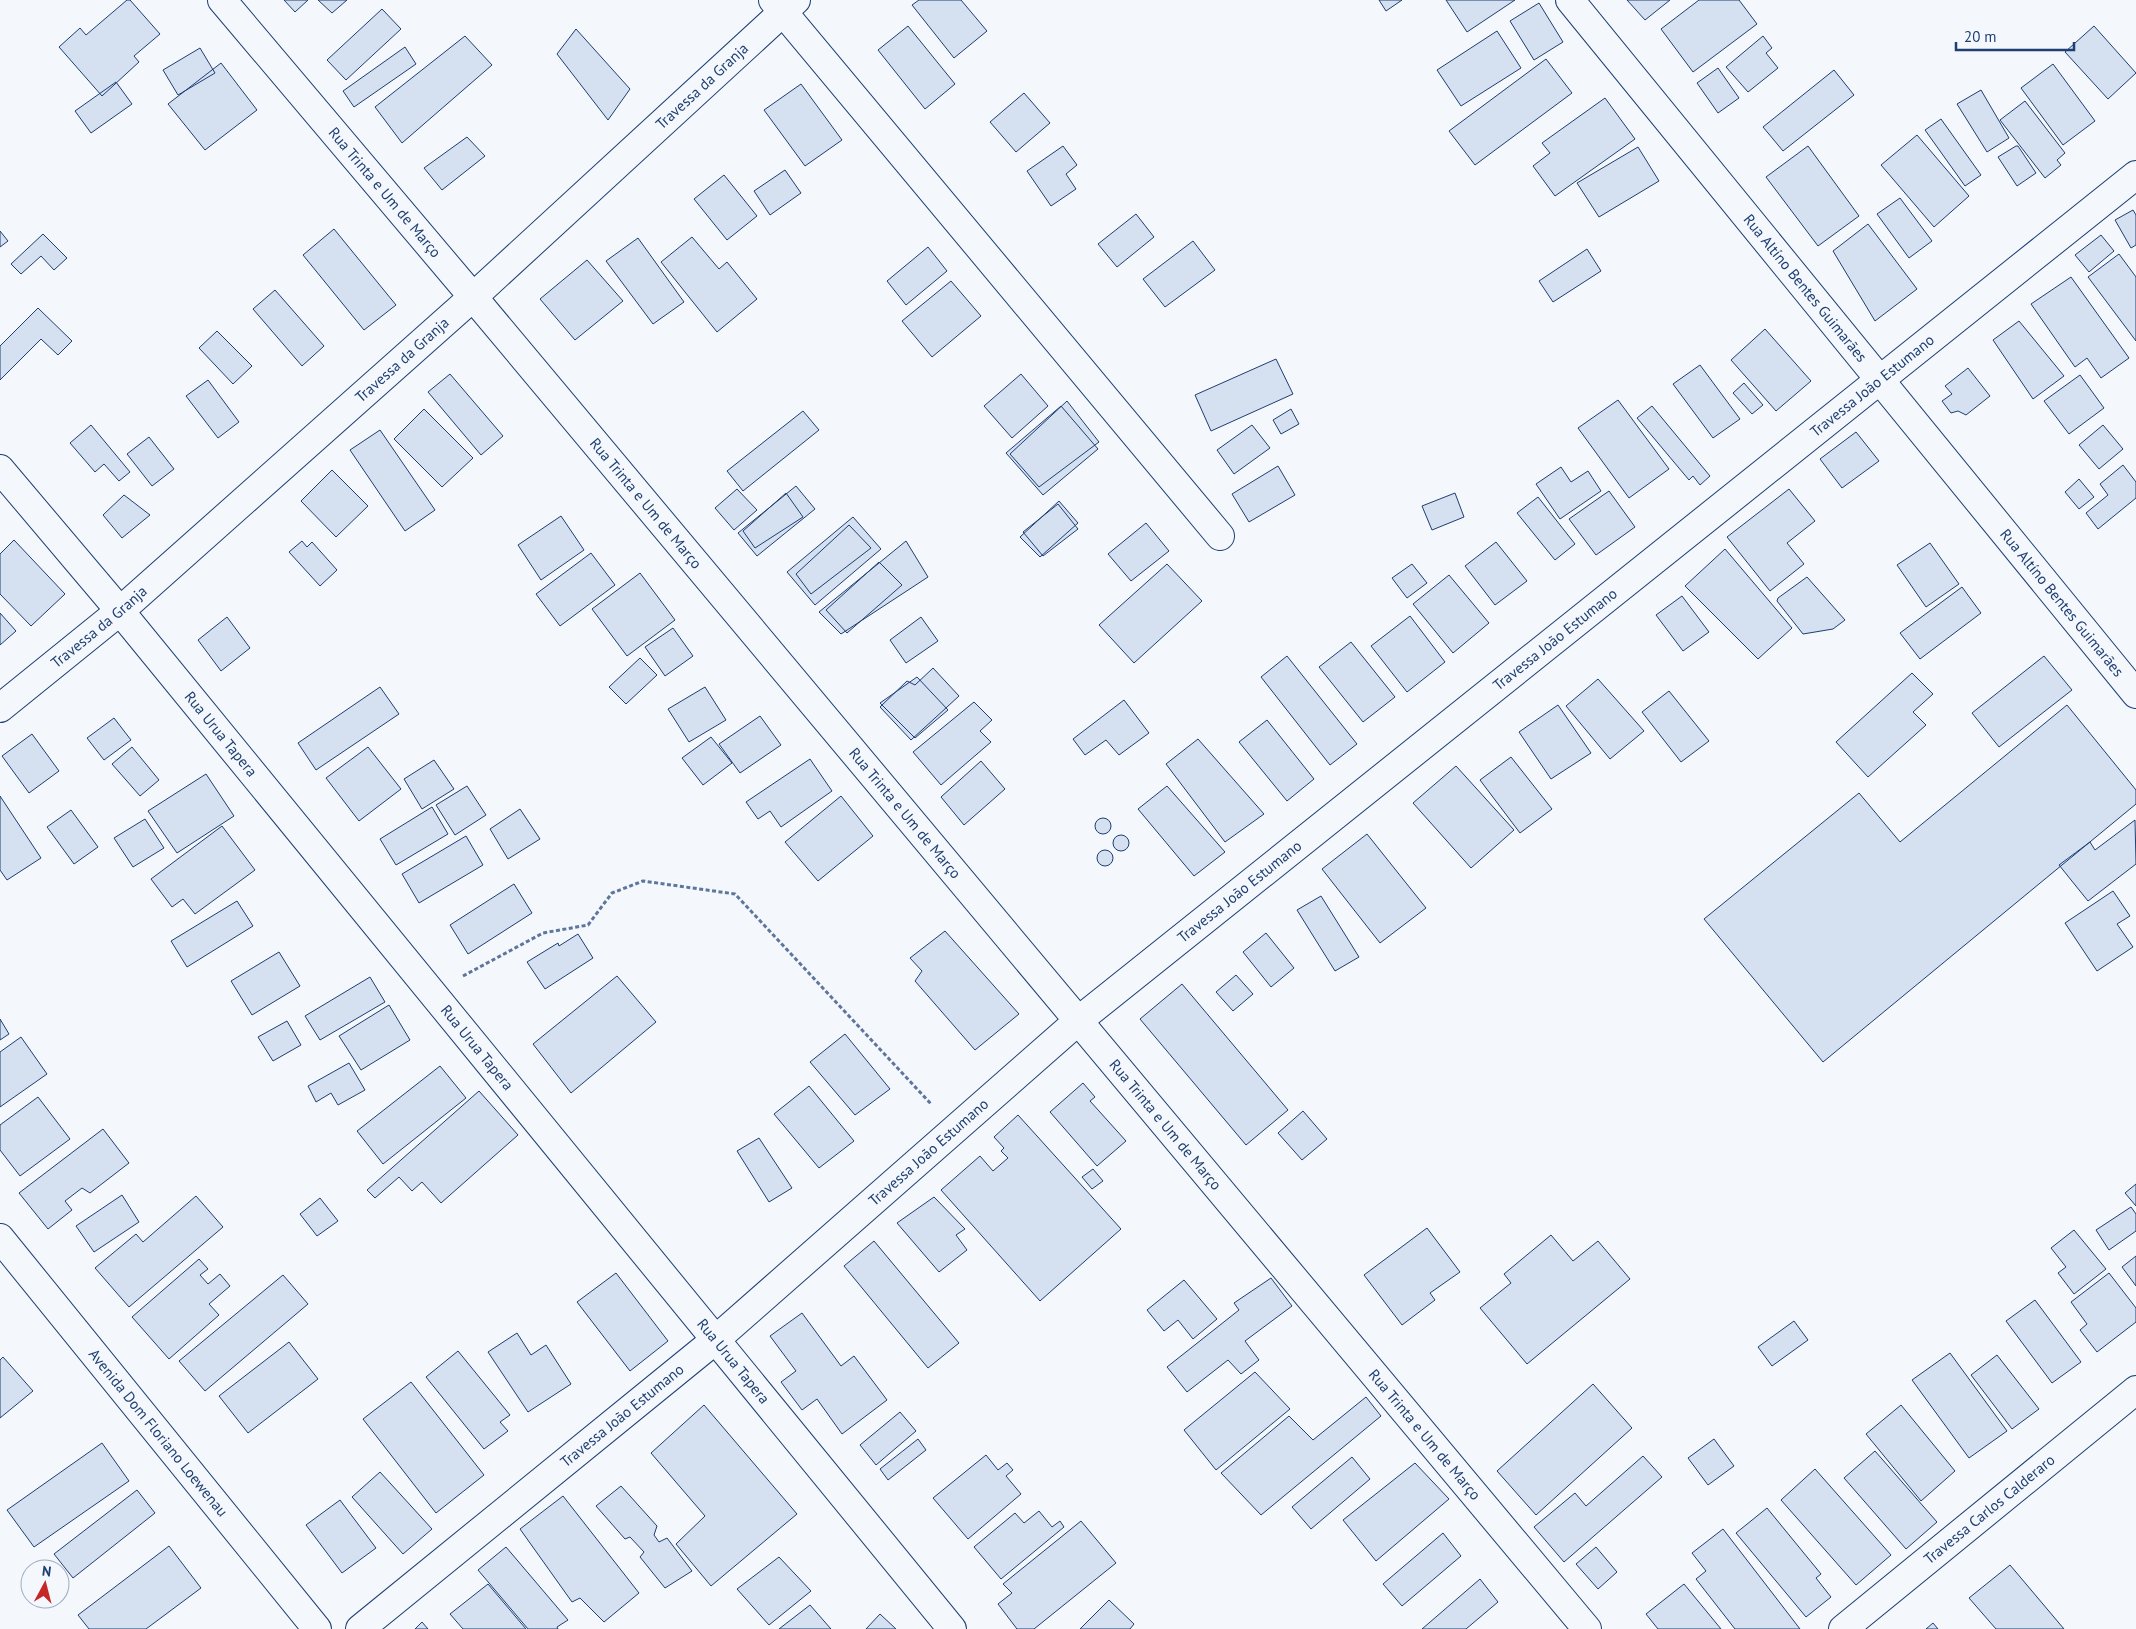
<svg xmlns="http://www.w3.org/2000/svg" width="2136" height="1629" font-family="'PT Sans',sans-serif">
  <rect width="100%" height="100%" fill="#f4f7fb"/>
  <path fill="#d5e0f0" stroke="#1d3f73" d="M127,0H130L160,34L134,56L139,62L102,96L59,47L80,28L86,35Z
    M284,0H308L295,12Z
    M318,0H347L332,13Z
    M919,0H961L987,31L954,58L912,5Z
    M1379,0H1402L1386,11Z
    M1446,0H1515L1467,32Z
    M1627,0H1670L1645,20Z
    M1699,0H1739L1757,24L1693,72L1661,29Z
    M1539,3L1563,42L1534,60L1510,21Z
    M382,9L401,29L346,80L327,60Z
    M908,26L955,84L925,109L878,50Z
    M2094,26L2136,73L2108,99L2065,52Z
    M576,29L630,89L608,120L557,54Z
    M1497,31L1521,68L1461,106L1437,70Z
    M465,36L492,65L402,143L375,107Z
    M1763,36L1772,48L1766,53L1778,68L1748,92L1726,67Z
    M405,47L416,64L354,107L343,91Z
    M200,48L215,73L178,95L163,70Z
    M1546,59L1572,93L1475,165L1449,131Z
    M221,63L257,110L205,150L168,104Z
    M2053,64L2095,121L2063,145L2021,88Z
    M1718,68L1739,98L1718,113L1697,83Z
    M1834,70L1854,95L1783,151L1763,127Z
    M116,82L132,104L91,133L75,111Z
    M801,84L842,140L805,166L764,110Z
    M1981,90L2009,138L1987,152L1957,104Z
    M1024,93L1050,123L1016,152L990,122Z
    M1605,98L1635,139L1555,196L1533,166L1550,153L1542,143Z
    M2025,101L2065,153L2057,160L2061,165L2045,178L2000,120Z
    M1941,119L1981,175L1965,186L1925,130Z
    M1917,135L1969,196L1934,227L1881,165Z
    M467,137L485,156L442,190L424,168Z
    M1063,146L1077,165L1066,174L1076,189L1051,206L1027,171Z
    M1808,146L1859,216L1818,246L1766,177Z
    M2016,146H2018L2036,173L2017,186L1998,157Z
    M1638,147L1659,181L1599,217L1577,183Z
    M785,170L801,193L770,215L754,191Z
    M724,175L757,216L727,240L694,199Z
    M1900,198L1932,241L1909,258L1877,214Z
    M2133,210L2136,215V245L2131,248L2115,220Z
    M1136,214L1154,237L1117,267L1098,244Z
    M1868,224L1917,289L1875,321L1833,251Z
    M334,229L396,305L364,330L303,255Z
    M0,231L8,241L0,247Z
    M43,234L67,258L54,270L41,256L21,274L11,264Z
    M2101,235L2114,251L2089,272L2075,255Z
    M692,237L719,269L727,262L757,299L717,332L661,262Z
    M638,238L684,302L653,324L606,261Z
    M1193,241L1215,270L1165,307L1143,279Z
    M928,247L947,271L906,305L887,281Z
    M1587,249L1601,271L1553,302L1539,281Z
    M2119,254L2136,277V341L2088,277Z
    M587,260L623,301L575,340L540,299Z
    M2071,277L2129,358L2101,378L2087,358L2075,367L2031,304Z
    M951,281L981,316L932,357L902,321Z
    M275,290L324,346L302,366L253,309Z
    M38,308L72,341L58,355L41,339L0,380V346Z
    M2019,321L2064,376L2033,399L1993,340Z
    M1765,329L1811,381L1776,411L1731,360Z
    M217,331L252,366L233,384L199,348Z
    M1276,359L1293,394L1211,431L1195,395Z
    M1700,365L1740,419L1713,438L1673,384Z
    M1968,368L1990,396L1966,415L1958,411L1951,413L1942,401L1952,394L1945,386Z
    M450,374L503,436L481,455L428,392Z
    M1021,374L1048,406L1012,438L984,406Z
    M2080,375L2104,408L2069,434L2044,401Z
    M208,380L239,422L218,438L186,396Z
    M1744,383L1763,405L1752,414L1733,393Z
    M1618,400L1669,469L1629,498L1578,428Z
    M1067,401L1099,442L1039,487L1010,454Z
    M1061,406L1098,449L1043,495L1006,453Z
    M1652,406L1710,476L1700,485L1693,476L1689,480L1637,418Z
    M424,409L473,458L442,487L394,439Z
    M1291,409L1299,424L1281,434L1273,420Z
    M803,411L819,430L743,491L727,471Z
    M91,425L130,472L119,481L104,464L95,472L70,443Z
    M1252,425L1270,448L1234,474L1217,450Z
    M2103,425L2123,449L2099,469L2079,445Z
    M380,430L435,510L405,531L350,450Z
    M1856,432L1879,461L1842,488L1820,459Z
    M149,437L174,469L152,486L127,454Z
    M2123,465L2136,482V498L2098,529L2086,513L2108,495L2100,484Z
    M1278,466L1295,495L1249,522L1232,494Z
    M1561,467L1571,482L1588,471L1601,491L1560,519L1536,484Z
    M332,470L368,506L336,537L301,501Z
    M2079,479L2094,497L2079,509L2065,492Z
    M796,486L815,509L757,556L738,533Z
    M737,489L757,510L734,530L715,508Z
    M1789,489L1815,521L1787,543L1804,564L1770,591L1727,537Z
    M1609,491L1635,527L1596,555L1569,519Z
    M786,493L803,517L755,548L743,531Z
    M1455,493L1464,517L1432,530L1422,506Z
    M124,495L150,515L122,538L103,515Z
    M1538,497L1575,544L1555,560L1517,513Z
    M1059,501L1078,523L1040,557L1020,537Z
    M1058,504L1078,529L1043,556L1023,532Z
    M561,516L584,550L541,580L518,545Z
    M853,517L881,549L815,605L787,572Z
    M1146,523L1169,551L1131,581L1108,554Z
    M849,525L871,548L811,594L796,574Z
    M14,540L65,594L31,626L0,594V554Z
    M302,541L307,547L312,542L337,570L320,586L289,552Z
    M906,541L928,577L841,634L819,612Z
    M1496,542L1527,581L1495,605L1465,566Z
    M1930,543L1959,584L1926,607L1897,565Z
    M1725,549L1792,628L1758,659L1685,586Z
    M591,553L615,585L560,626L536,594Z
    M879,562L902,585L847,633L826,610Z
    M1167,564L1202,601L1134,663L1099,625Z
    M1412,564L1427,583L1407,598L1392,578Z
    M640,573L675,620L627,656L592,609Z
    M1449,575L1489,623L1453,653L1413,604Z
    M1807,577L1845,620L1833,629L1803,634L1777,601L1778,598Z
    M1962,587L1981,613L1920,659L1900,633Z
    M1682,596L1709,632L1683,651L1656,615Z
    M0,613L16,631L0,645Z
    M1410,616L1445,662L1407,692L1371,646Z
    M227,617L250,648L221,671L198,640Z
    M921,617L938,641L906,663L890,640Z
    M673,628L693,656L665,676L645,647Z
    M1351,642L1395,697L1363,722L1319,667Z
    M1287,656L1357,744L1330,765L1261,677Z
    M2044,656L2072,690L1999,747L1972,713Z
    M640,658L657,675L626,704L609,687Z
    M933,668L959,696L911,740L880,707L907,681L915,685Z
    M1912,673L1933,694L1913,712L1926,725L1868,777L1836,742Z
    M917,677L948,710L915,738L880,703Z
    M1598,679L1644,731L1610,759L1566,706Z
    M380,687L399,714L316,770L298,743Z
    M705,687L726,720L689,742L668,709Z
    M1669,691L1709,741L1681,762L1642,712Z
    M1124,700L1149,733L1119,755L1106,740L1085,755L1073,739Z
    M974,702L992,720L980,731L991,742L941,785L913,752Z
    M1558,705L1591,753L1551,779L1519,732Z
    M2067,705L2136,790V804L1823,1062L1704,919L1859,793L1900,842Z
    M760,716L781,745L740,773L719,744Z
    M114,718L131,740L104,760L87,738Z
    M1267,720L1314,779L1287,801L1239,742Z
    M32,734L59,771L29,793L2,756Z
    M711,737L732,763L703,785L682,758Z
    M1198,739L1264,814L1225,842L1166,764Z
    M132,747L159,780L140,796L112,764Z
    M368,747L401,789L359,821L326,778Z
    M1511,757L1552,809L1520,833L1480,780Z
    M810,759L832,791L781,827L770,811L758,819L746,802Z
    M434,760L454,789L422,809L404,779Z
    M981,761L1005,789L964,825L941,797Z
    M1456,766L1514,830L1471,868L1413,803Z
    M206,774L234,816L177,853L148,811Z
    M467,786L486,815L455,835L436,805Z
    M1167,786L1225,852L1194,876L1138,809Z
    M0,796L41,858L7,880L0,870Z
    M841,796L873,836L818,881L785,842Z
    M432,807L448,834L396,865L380,839Z
    M520,809L540,839L508,859L490,829Z
    M71,810L98,847L74,864L47,827Z
    M1095 826a8 8 0 1 1 16 0a8 8 0 1 1-16 0Z
    M145,819L164,848L133,867L114,838Z
    M2135,820L2136,864L2088,901L2059,865L2090,842L2095,850Z
    M222,826L255,870L195,914L183,899L172,907L151,879Z
    M1367,834L1426,908L1380,943L1322,869Z
    M1113 843a8 8 0 1 1 16 0a8 8 0 1 1-16 0Z
    M466,836L483,865L419,903L402,874Z
    M1097 858a8 8 0 1 1 16 0a8 8 0 1 1-16 0Z
    M514,884L532,913L468,954L450,925Z
    M2113,891L2130,916L2117,924L2133,947L2097,971L2065,923Z
    M1321,896L1359,957L1335,971L1297,910Z
    M237,901L253,926L187,967L171,941Z
    M945,931L1019,1014L975,1050L915,981L922,971L910,958Z
    M1266,933L1294,968L1271,987L1243,952Z
    M578,934L593,958L545,989L527,962L558,943L559,946Z
    M279,952L300,986L252,1015L231,981Z
    M1236,975L1253,994L1233,1011L1216,992Z
    M617,976L656,1022L571,1093L533,1044Z
    M370,977L385,1002L320,1040L305,1016Z
    M1182,984L1288,1110L1246,1145L1140,1019Z
    M389,1005L410,1040L361,1070L339,1036Z
    M0,1019L9,1034L0,1040Z
    M287,1021L301,1045L273,1061L258,1037Z
    M845,1034L890,1089L855,1115L810,1062Z
    M21,1037L47,1074L0,1107V1052Z
    M349,1063L365,1090L338,1105L331,1093L316,1102L308,1086Z
    M440,1066L466,1098L383,1164L357,1131Z
    M1083,1083L1095,1097L1090,1101L1126,1141L1097,1166L1050,1112Z
    M809,1086L854,1141L819,1168L774,1114Z
    M479,1091L518,1135L441,1203L422,1182L412,1191L399,1177L375,1198L367,1190Z
    M38,1097L70,1139L20,1176L0,1150V1125Z
    M1303,1111L1327,1139L1302,1160L1278,1133Z
    M1018,1115L1121,1229L1040,1301L941,1190L980,1156L993,1171L1008,1158L1001,1151L1004,1148L994,1137Z
    M103,1129L129,1163L90,1193L82,1188L65,1201L72,1210L48,1229L19,1193Z
    M759,1138L792,1188L769,1202L737,1151Z
    M1093,1169L1103,1181L1092,1189L1082,1177Z
    M2136,1184V1206L2125,1193Z
    M122,1195L139,1222L94,1252L76,1226Z
    M196,1196L223,1227L129,1307L95,1268L136,1234L143,1242Z
    M934,1197L965,1229L956,1235L967,1250L939,1272L897,1223Z
    M320,1198L338,1221L317,1236L300,1214Z
    M2131,1207L2136,1214V1231L2109,1250L2096,1230Z
    M1427,1228L1460,1272L1430,1293L1435,1300L1402,1325L1364,1275Z
    M2074,1230L2106,1269L2074,1294L2058,1273L2066,1267L2051,1248Z
    M1551,1235L1573,1261L1598,1241L1630,1279L1527,1364L1480,1308L1511,1283L1504,1274Z
    M874,1241L959,1343L928,1368L844,1266Z
    M2136,1256V1286L2122,1267Z
    M199,1259L208,1269L200,1275L208,1284L220,1274L230,1286L209,1304L219,1315L169,1359L132,1317Z
    M616,1273L668,1341L630,1371L577,1302Z
    M2109,1273L2136,1308V1322L2097,1352L2080,1330L2087,1324L2071,1302Z
    M283,1275L308,1304L205,1391L179,1361Z
    M1271,1278L1292,1306L1245,1341L1259,1360L1241,1374L1228,1360L1187,1392L1167,1367L1239,1310L1234,1303Z
    M1184,1280L1217,1319L1193,1339L1178,1320L1164,1331L1147,1310Z
    M2035,1300L2081,1362L2052,1383L2006,1321Z
    M802,1313L841,1366L854,1356L887,1400L842,1434L817,1399L802,1410L781,1382L796,1371L770,1336Z
    M1794,1321L1808,1340L1772,1366L1758,1347Z
    M517,1333L531,1355L546,1345L571,1384L528,1412L488,1352Z
    M289,1342L318,1379L248,1433L219,1396Z
    M458,1351L510,1415L500,1422L508,1431L484,1449L426,1377Z
    M1950,1353L2007,1431L1969,1458L1912,1380Z
    M1997,1355L2039,1409L2012,1429L1971,1375Z
    M3,1357L33,1391L0,1418V1360Z
    M1255,1372L1290,1409L1216,1470L1184,1430Z
    M411,1382L484,1475L436,1513L363,1419Z
    M1593,1384L1632,1428L1536,1515L1497,1471Z
    M1366,1397L1381,1416L1261,1515L1221,1473L1289,1416L1313,1440Z
    M704,1405L797,1514L711,1586L676,1544L705,1516L651,1453Z
    M1901,1405L1955,1471L1921,1501L1866,1434Z
    M900,1412L916,1431L876,1465L860,1445Z
    M918,1439L926,1450L888,1480L880,1469Z
    M1714,1439L1734,1466L1708,1485L1688,1458Z
    M102,1443L129,1481L34,1547L7,1510Z
    M1875,1451L1937,1522L1906,1549L1844,1478Z
    M986,1455L998,1470L1007,1463L1013,1470L1006,1476L1021,1494L968,1539L933,1498Z
    M1643,1456L1662,1477L1564,1562L1534,1527L1575,1493L1586,1506Z
    M1352,1457L1370,1479L1311,1529L1292,1507Z
    M1415,1463L1449,1499L1376,1561L1343,1520Z
    M1815,1469L1891,1555L1856,1585L1781,1500Z
    M380,1472L432,1529L403,1554L352,1497Z
    M621,1486L657,1526L654,1535L659,1542L667,1538L692,1571L665,1588L640,1557L644,1552L630,1537L625,1539L596,1506Z
    M137,1490L155,1513L73,1578L54,1554Z
    M563,1496L639,1593L604,1622L580,1598L572,1602L520,1529Z
    M340,1500L376,1548L342,1573L306,1525Z
    M1767,1508L1821,1574L1816,1578L1831,1597L1806,1617L1736,1533Z
    M1039,1511L1052,1527L1060,1521L1064,1527L1001,1579L974,1547L1015,1513L1024,1523Z
    M1081,1521L1116,1563L1034,1629H1017L998,1604L1012,1593L1003,1584Z
    M1723,1529L1800,1629H1735L1696,1579L1706,1571L1692,1553Z
    M1443,1533L1461,1556L1402,1606L1383,1584Z
    M169,1546L201,1588L146,1629H89L78,1615Z
    M506,1547L568,1620L557,1627L558,1629H528L478,1570Z
    M1596,1547L1617,1572L1598,1589L1576,1564Z
    M779,1557L811,1591L769,1625L737,1589Z
    M2010,1565L2064,1629H1996L1969,1598Z
    M1480,1579L1498,1602L1466,1629H1422Z
    M488,1584L526,1629H463L450,1614Z
    M1684,1584L1721,1629H1658L1646,1614Z
    M1109,1600L1134,1624L1130,1629H1080Z
    M810,1605L831,1629H779Z
    M880,1614L896,1629H866Z
    M422,1622L428,1629H415Z
    M1933,1623L1938,1629H1926Z"/>
  <g fill="none" stroke-linecap="round" stroke-linejoin="round">
    <defs>
      <g id="minor">
        <path id="s1" d="M222,0L473,297L1587,1629"/>
        <path d="M773,0L1220,536"/>
        <path id="s2" d="M1570,0L2136,694"/>
        <path id="s3" d="M0,469L120,611L952,1629"/>
        <path id="s4" d="M0,708L120,611L473,297L796,0"/>
        <path id="s5" d="M0,1238L317,1629"/>
        <path id="s6" d="M360,1629L714,1341L1078,1021L2136,175"/>
        <path id="s7" d="M1843,1629L2136,1390"/>
      </g>
    </defs>
    <use href="#minor" stroke="#1d3f73" stroke-width="30"/>
    <path stroke="#5e769c" stroke-width="3" stroke-dasharray="4 2.5" stroke-linecap="butt" d="M463,976L543,933L588,925L612,893L643,881L735,894L932,1105"/>
    <use href="#minor" stroke="#f4f7fb" stroke-width="28"/>
  </g>
  <g text-anchor="middle" stroke-width="4" stroke-linejoin="round" paint-order="stroke">
    <g font-size="15" fill="#1d3f73" stroke="#f4f7fb">
      <text dy="5" stroke="none"><textPath href="#s4" startOffset="938">Travessa da Granja</textPath></text>
      <text dy="5" stroke="none"><textPath href="#s1" startOffset="252">Rua Trinta e Um de Março</textPath></text>
      <text dy="5" stroke="none"><textPath href="#s2" startOffset="372">Rua Altíno Bentes Guimarães</textPath></text>
      <text dy="5" stroke="none"><textPath href="#s4" startOffset="532">Travessa da Granja</textPath></text>
      <text dy="5" stroke="none"><textPath href="#s6" startOffset="1958">Travessa João Estumano</textPath></text>
      <text dy="5" stroke="none"><textPath href="#s1" startOffset="658">Rua Trinta e Um de Março</textPath></text>
      <text dy="5" stroke="none"><textPath href="#s2" startOffset="778">Rua Altíno Bentes Guimarães</textPath></text>
      <text dy="5" stroke="none"><textPath href="#s4" startOffset="128">Travessa da Granja</textPath></text>
      <text dy="5" stroke="none"><textPath href="#s6" startOffset="1552">Travessa João Estumano</textPath></text>
      <text dy="5" stroke="none"><textPath href="#s3" startOffset="345">Rua Urua Tapera</textPath></text>
      <text dy="5" stroke="none"><textPath href="#s1" startOffset="1062">Rua Trinta e Um de Março</textPath></text>
      <text dy="5" stroke="none"><textPath href="#s6" startOffset="1148">Travessa João Estumano</textPath></text>
      <text dy="5" stroke="none"><textPath href="#s3" startOffset="750">Rua Urua Tapera</textPath></text>
      <text dy="5" stroke="none"><textPath href="#s1" startOffset="1468">Rua Trinta e Um de Março</textPath></text>
      <text dy="5" stroke="none"><textPath href="#s6" startOffset="742">Travessa João Estumano</textPath></text>
      <text dy="5" stroke="none"><textPath href="#s3" startOffset="1155">Rua Urua Tapera</textPath></text>
      <text dy="5" stroke="none"><textPath href="#s6" startOffset="338">Travessa João Estumano</textPath></text>
      <text dy="5" stroke="none"><textPath href="#s5" startOffset="251">Avenida Dom Floriano Loewenau</textPath></text>
      <text dy="5" stroke="none"><textPath href="#s1" startOffset="1872">Rua Trinta e Um de Março</textPath></text>
      <text dy="5" stroke="none"><textPath href="#s7" startOffset="189">Travessa Carlos Calderaro</textPath></text>
    </g>
  </g>
  <g transform="translate(45 1584) rotate(7)"><circle r="24" fill="#f4f7fb" stroke="#9eadc5"/>
  <path d="M0-4L9 19L0 12L-9 19Z" fill="#c62828"/>
  <text y="-8" font-size="14" font-weight="bold" text-anchor="middle" fill="#1d3f73">N</text>
  </g>
  <path d="M1956 42v8h118v-8" fill="none" stroke="#1d3f73" stroke-width="2.5"/>
  <text x="1964" y="42" font-size="15" fill="#1d3f73" stroke="#f4f7fb" stroke-width="4" paint-order="stroke">20 m</text>
</svg>
